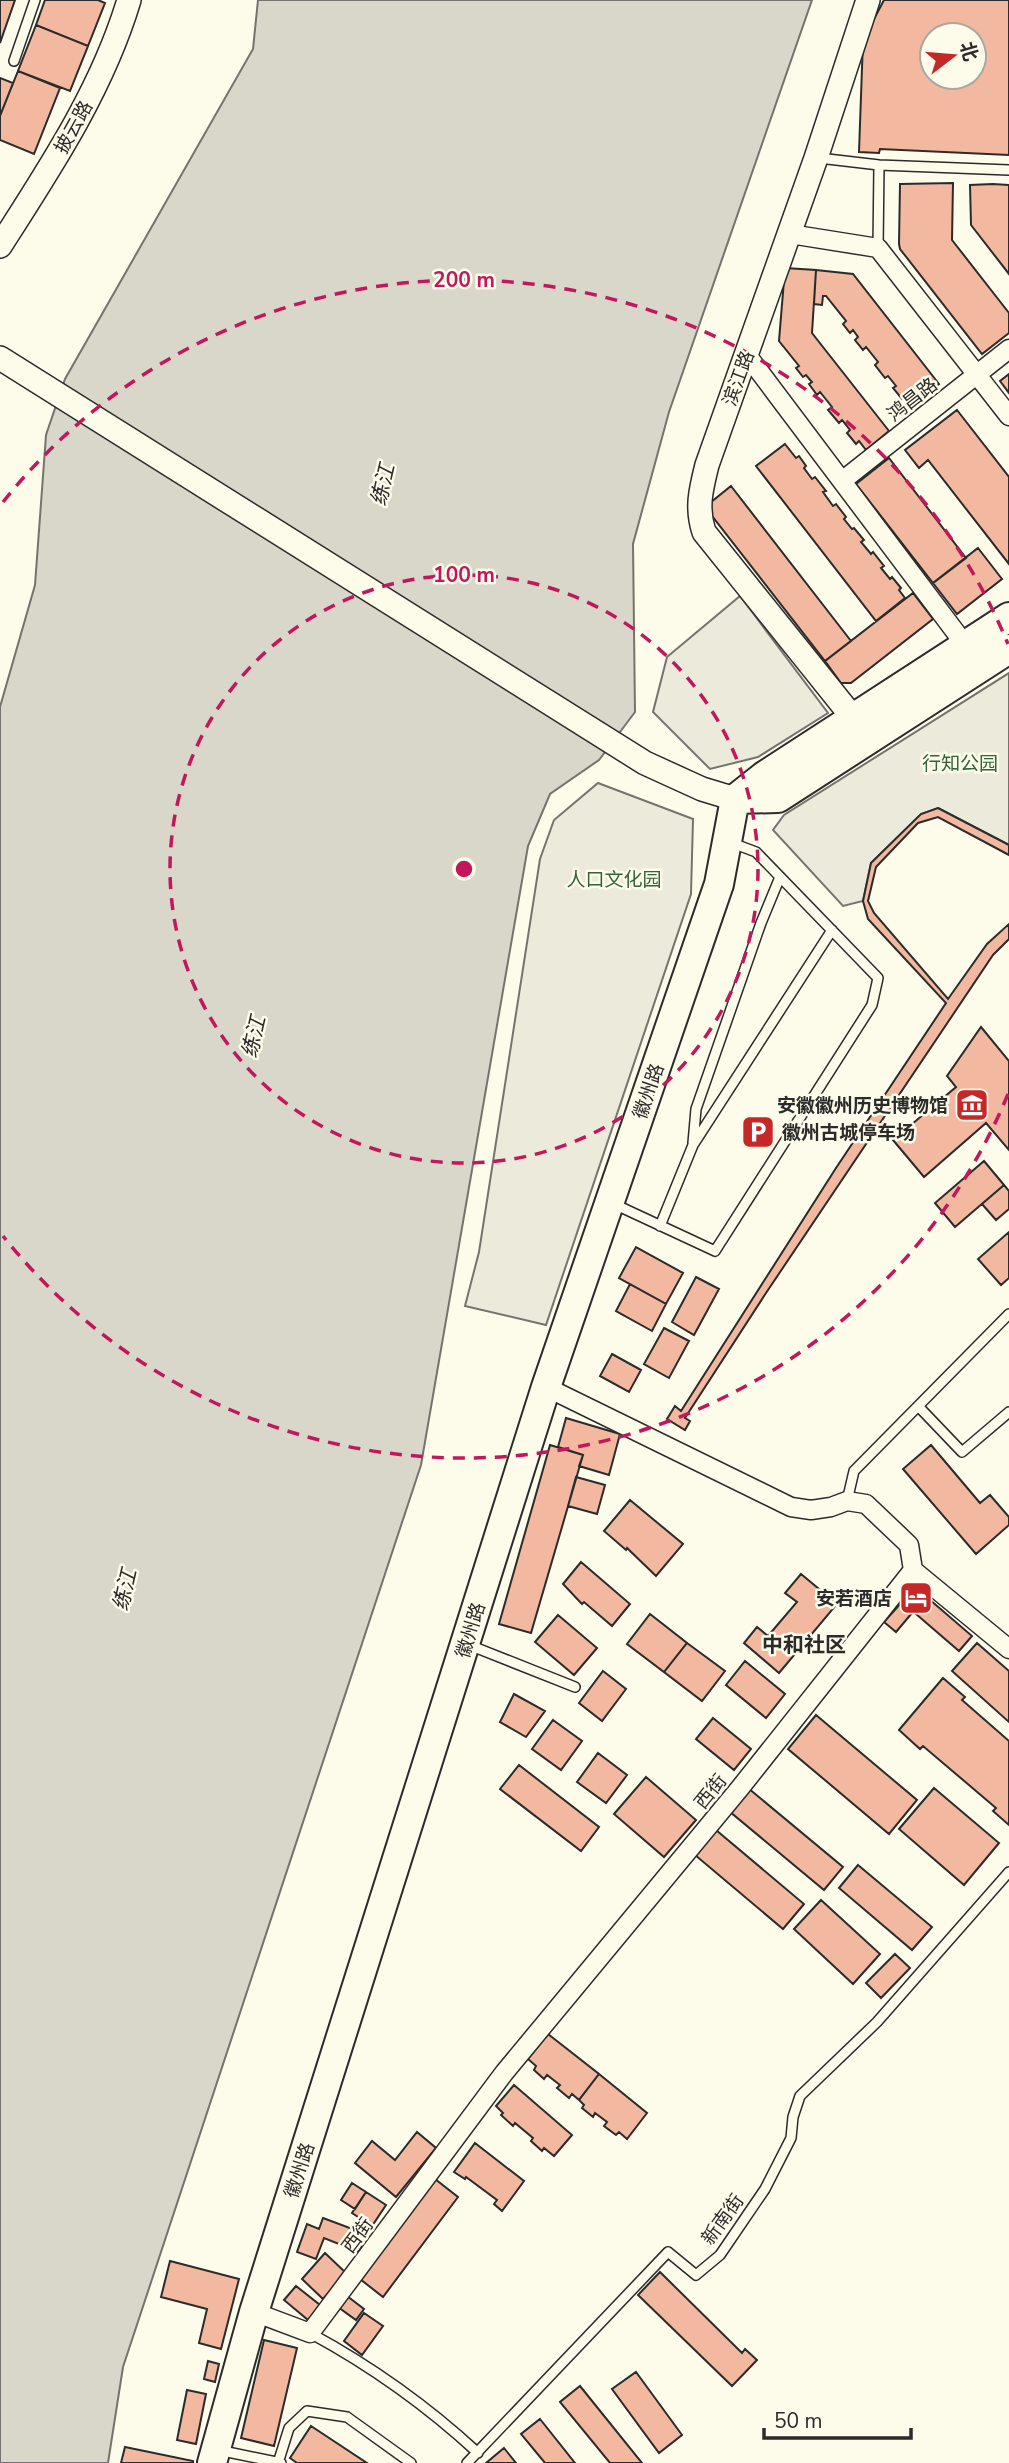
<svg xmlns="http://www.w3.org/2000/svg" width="1009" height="2463" font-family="'Nunito Sans','Noto Sans SC',sans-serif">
  <rect width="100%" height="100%" fill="#fdfbea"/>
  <path fill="#ecebdb" stroke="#74746e" stroke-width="2" d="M740,596L828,713L758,757L710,769L653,712L667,657Z
    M1009,673V845L938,808L921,814L871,863L863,901L843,906L773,830L784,815Z
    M598,783L693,819L691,894L546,1325L465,1306L479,1252L540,859L554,820Z"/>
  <path fill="#d8d7c9" stroke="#74746e" stroke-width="2" d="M258,0H812L669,412L633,544L635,712L599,760L550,794L528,846L421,1465L123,2367L108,2463H0V707L35,585L46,435L65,379L253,49Z"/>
  <path fill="#f2b8a0" stroke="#2b2b2b" stroke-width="2" fill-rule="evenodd" d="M0,0H15L0,43Z
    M45,0H98L105,3L88,46L36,25Z
    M884,0H1009V155L880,149L879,153L859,152L863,40ZM932,35H974V77H932Z
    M36,25L88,46L70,91L18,71Z
    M18,71L60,88L34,154L0,140V116Z
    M0,78L13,83L0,116Z
    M953,183L952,240L1009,313V333L982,354L900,249L899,244L900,184Z
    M993,184L1009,185V274L971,225L970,185Z
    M785,268L816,270L812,333L889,431L866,450L859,441L856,444L847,433L850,430L842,420L839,423L828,410L832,407L820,392L817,395L809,384L812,382L806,375L803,377L796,368L799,366L779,341Z
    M816,270L853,274L939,384L912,405L905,397L902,399L893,388L896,386L888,376L885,378L875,365L878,362L866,347L863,350L855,340L858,337L853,330L850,333L843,324L846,321L826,296H823L822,305L814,304Z
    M1009,374V393L1000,381Z
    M957,410L1009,477V564L928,460L919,468L905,450Z
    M785,444L796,458L799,456L806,466L804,468L812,479L815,477L826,491L823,492L833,506L836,504L846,517L844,519L852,529L854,528L864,540L861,542L871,554L873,552L884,566L881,568L890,579L892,577L901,588L899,590L905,598L876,621L756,466Z
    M889,458L966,558L933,583L856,484Z
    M731,486L851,641L825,661L705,507Z
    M978,548L1002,579L957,614L933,583Z
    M913,593L933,619L851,683H841L825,661Z
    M938,808L1009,845V855L938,817L918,823L876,867L868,901L874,913L948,999L987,944L1009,924V939L993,955L766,1293L685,1418L690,1421L685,1430L667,1419L675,1406L681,1411L836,1168L946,1003L868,919L863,901L871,863L921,814Z
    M981,1027L1009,1061V1150L986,1123L924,1177L893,1140L956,1087L947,1076Z
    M984,1161L1004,1185L955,1227L935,1203Z
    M1004,1185L1009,1191V1209L996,1220L982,1204Z
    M1009,1232V1278L1001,1285L978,1259Z
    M636,1247L683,1273L666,1304L619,1278Z
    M696,1277L719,1289L694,1335L672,1322Z
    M630,1284L666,1304L652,1331L616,1311Z
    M664,1328L689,1341L669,1378L644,1364Z
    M612,1354L641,1370L629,1392L600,1376Z
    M566,1418L620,1434L609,1475L579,1466L583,1455L558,1447Z
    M550,1445L583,1455L531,1633L499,1624Z
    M931,1445L980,1503L990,1495L1009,1517V1525L976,1554L903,1469Z
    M576,1477L605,1485L597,1514L568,1506Z
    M630,1500L683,1544L656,1576L627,1548L626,1550L604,1531Z
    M581,1562L630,1604L612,1626L584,1602L582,1604L563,1584Z
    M801,1574L837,1604L779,1673L744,1643L757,1627L768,1636L797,1602L785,1593Z
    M915,1587L972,1636L959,1651L902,1602Z
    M901,1603L912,1613L896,1632L884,1622Z
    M650,1614L687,1643L664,1672L627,1644Z
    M558,1615L597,1648L574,1675L535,1642Z
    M687,1643L725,1671L702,1701L664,1672Z
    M977,1643L1009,1671V1722L952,1671Z
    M745,1661L785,1694L766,1718L726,1685Z
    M603,1671L626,1689L602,1721L579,1703Z
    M943,1678L965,1697L962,1700L1009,1741V1825L993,1811L996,1808L923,1746L920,1749L899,1730Z
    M514,1694L545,1711L526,1737L500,1722Z
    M816,1715L917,1800L889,1834L788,1749Z
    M713,1718L751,1749L734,1770L696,1739Z
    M553,1720L582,1741L561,1770L532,1749Z
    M598,1753L627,1775L606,1803L577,1782Z
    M519,1765L599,1827L581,1851L500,1789Z
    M646,1777L696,1820L664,1857L614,1814Z
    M748,1788L843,1867L824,1890L729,1811Z
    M934,1788L999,1843L964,1885L899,1829Z
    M716,1830L804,1904L783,1929L695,1855Z
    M858,1865L932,1927L912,1950L839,1888Z
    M821,1900L880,1954L853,1984L794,1929Z
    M895,1954L910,1968L881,1998L866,1983Z
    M548,2034L599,2074L579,2100L572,2094L569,2098L557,2088L560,2085L547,2075L544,2079L534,2070L536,2066L528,2059Z
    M599,2074L647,2113L627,2139L619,2132L616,2135L604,2126L607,2122L595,2113L593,2117L582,2108L584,2105L579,2100Z
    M514,2085L572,2135L554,2156L544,2148L542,2151L531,2141L533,2138L515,2123L513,2126L501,2115L503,2113L496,2106Z
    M417,2132L436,2148L396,2197L355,2163L372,2141L395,2160Z
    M475,2143L524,2181L502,2211L494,2204L497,2200L466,2177L465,2179L454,2172Z
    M435,2179L458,2197L383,2297L360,2279Z
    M352,2183L366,2192L355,2209L341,2200Z
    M366,2192L386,2205L372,2226L352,2213Z
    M323,2218L366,2234L359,2252L324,2238L316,2259L297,2252L307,2224L319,2229Z
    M325,2253L346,2273L323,2299L302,2279Z
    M170,2261L239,2279L221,2349L199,2343L207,2309L161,2297Z
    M660,2272L742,2353L745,2349L757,2360L732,2386L638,2295Z
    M296,2286L320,2305L308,2320L284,2300Z
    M347,2296L364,2309L356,2320L338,2307Z
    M364,2313L383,2326L362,2355L344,2341Z
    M264,2340L297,2348L274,2446L241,2438Z
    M208,2361L219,2364L215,2382L204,2379Z
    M636,2372L682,2435L659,2453L612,2389Z
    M580,2386L642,2463H610L560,2402Z
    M187,2390L206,2394L196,2444L177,2440Z
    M540,2419L575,2463H545L521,2434Z
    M311,2426L367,2463H297L290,2458Z
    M125,2447L193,2461V2463H121Z
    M504,2448L516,2463H486Z"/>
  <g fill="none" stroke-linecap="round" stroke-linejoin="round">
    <defs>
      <path id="service" d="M14,61L35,0
        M819,158L879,165L1009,170
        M878,248L879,165
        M693,1143L696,1109L761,923L780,877
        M614,1204L715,1251L872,1005L878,978L756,852L732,843
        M660,1226L693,1145L832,930
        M918,1406L962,1452L1009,1412
        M847,1501L854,1471L1009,1314
        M469,1645L575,1687
        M310,2333C371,2366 426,2405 478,2453
        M218,2450L281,2463
        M278,2463L289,2428L307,2411L347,2417L411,2463
        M467,2463L668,2252L696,2275L720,2255L765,2189L791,2138L793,2117L800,2096L877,2022L1009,1872"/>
      <path id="minor" d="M790,234L878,248L1009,416
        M747,355L966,646
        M842,481L1009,349
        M913,1570L1009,1649
        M254,2312L310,2333L504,2073L740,1788L913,1570L909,1545L866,1504L847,1501L831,1507L811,1510L791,1507L546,1387"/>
      <path id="tertiary" d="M0,246C50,168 102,90 129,0
        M0,358L645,763L702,789L735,799
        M854,719L704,532C696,508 701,489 707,465L816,158L868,0"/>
      <path id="primary" d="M735,799L778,798L1009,649
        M212,2463L254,2312L546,1387L719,884L735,799L764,776L1009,617"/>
    </defs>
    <use href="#service" stroke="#2b2b2b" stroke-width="12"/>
    <use href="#minor" stroke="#2b2b2b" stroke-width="21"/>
    <use href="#tertiary" stroke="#2b2b2b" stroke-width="26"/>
    <use href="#primary" stroke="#2b2b2b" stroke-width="32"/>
    <use href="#service" stroke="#fdfbea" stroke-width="9"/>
    <use href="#minor" stroke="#fdfbea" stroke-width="18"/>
    <use href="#tertiary" stroke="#fdfbea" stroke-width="23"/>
    <use href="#primary" stroke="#fdfbea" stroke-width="28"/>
  </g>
  <g fill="none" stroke="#c2185b" stroke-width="3.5" stroke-dasharray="12 9">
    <circle cx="464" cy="869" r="294"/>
    <path d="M1008 1094A589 589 0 0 1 3 1236M3 502A589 589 0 0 1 1008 644"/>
  </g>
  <defs>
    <symbol id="museum-square" viewBox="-11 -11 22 22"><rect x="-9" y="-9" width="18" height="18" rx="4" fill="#c62828" stroke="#fdfbea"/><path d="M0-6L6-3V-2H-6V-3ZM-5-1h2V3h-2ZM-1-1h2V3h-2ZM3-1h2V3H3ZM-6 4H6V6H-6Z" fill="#fff"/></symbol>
    <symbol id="parking-square" viewBox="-11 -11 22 22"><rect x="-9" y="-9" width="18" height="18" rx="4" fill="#c62828" stroke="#fdfbea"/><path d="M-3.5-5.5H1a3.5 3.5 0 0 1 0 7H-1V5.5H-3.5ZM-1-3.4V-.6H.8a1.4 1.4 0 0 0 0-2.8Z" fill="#fff"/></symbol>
    <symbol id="hotel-square" viewBox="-11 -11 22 22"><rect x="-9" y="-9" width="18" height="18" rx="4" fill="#c62828" stroke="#fdfbea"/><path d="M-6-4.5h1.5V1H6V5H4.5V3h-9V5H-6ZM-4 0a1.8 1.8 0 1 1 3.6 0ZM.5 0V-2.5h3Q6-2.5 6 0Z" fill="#fff"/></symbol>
  </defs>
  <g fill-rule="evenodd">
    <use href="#museum-square" x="953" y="1086" width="38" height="38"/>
    <use href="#parking-square" x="739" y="1113" width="38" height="38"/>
    <use href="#hotel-square" x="897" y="1579" width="38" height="38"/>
  </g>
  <g text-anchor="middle" stroke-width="5" stroke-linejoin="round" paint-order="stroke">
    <g font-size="19" fill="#2b2b2b" stroke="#fdfbea">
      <text transform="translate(73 127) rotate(-61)" y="7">披云路</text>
      <text transform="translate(738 378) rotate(-70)" y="7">滨江路</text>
      <text transform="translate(912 399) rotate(-38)" y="7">鸿昌路</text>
      <text transform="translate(648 1091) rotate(-71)" y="7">徽州路</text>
      <text transform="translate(470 1630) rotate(-73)" y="7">徽州路</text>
      <text transform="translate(710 1791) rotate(-51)" y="7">西街</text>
      <text transform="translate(299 2170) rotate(-72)" y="7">徽州路</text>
      <text transform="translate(722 2219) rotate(-54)" y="7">新南街</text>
      <text transform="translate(357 2235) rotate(-53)" y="7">西街</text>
    </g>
    <g font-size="19" fill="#34623c" stroke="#fdfbea">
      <text x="960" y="770">行知公园</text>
      <text x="614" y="886">人口文化园</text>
    </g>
    <g font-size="19" font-weight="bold" fill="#2b2b2b" stroke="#fdfbea" text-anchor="end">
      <text x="948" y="1112">安徽徽州历史博物馆</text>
      <text x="782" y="1139" text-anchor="start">徽州古城停车场</text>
      <text x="892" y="1605">安若酒店</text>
    </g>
    <g font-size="21" font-style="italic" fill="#2b2b2b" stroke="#fdfbea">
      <text transform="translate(383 485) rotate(-77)" y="7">练江</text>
      <text transform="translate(254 1037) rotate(-77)" y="7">练江</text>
      <text transform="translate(125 1590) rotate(-77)" y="7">练江</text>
    </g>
    <g font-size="21" font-weight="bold" fill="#2b2b2b" stroke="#fdfbea">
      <text x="804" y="1652">中和社区</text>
    </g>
  </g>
  <circle cx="464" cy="869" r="10" fill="#c2185b" stroke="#fdfbea" stroke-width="3.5"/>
  <g font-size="21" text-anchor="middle" font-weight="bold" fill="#c2185b" stroke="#fdfbea" stroke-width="5" stroke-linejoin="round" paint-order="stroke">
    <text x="464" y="287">200 m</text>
    <text x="464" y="582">100 m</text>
  </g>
  <g transform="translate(953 56) rotate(74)"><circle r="33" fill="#fdfbea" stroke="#a9a89e" stroke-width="2"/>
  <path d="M0-5L12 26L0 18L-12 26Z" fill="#c62828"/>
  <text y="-10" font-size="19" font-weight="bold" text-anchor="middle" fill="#2b2b2b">北</text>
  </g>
  <path d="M764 2428v10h147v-10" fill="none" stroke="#2b2b2b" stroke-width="3.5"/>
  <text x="774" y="2428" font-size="21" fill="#2b2b2b" stroke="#fdfbea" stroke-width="5" paint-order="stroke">50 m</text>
</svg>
